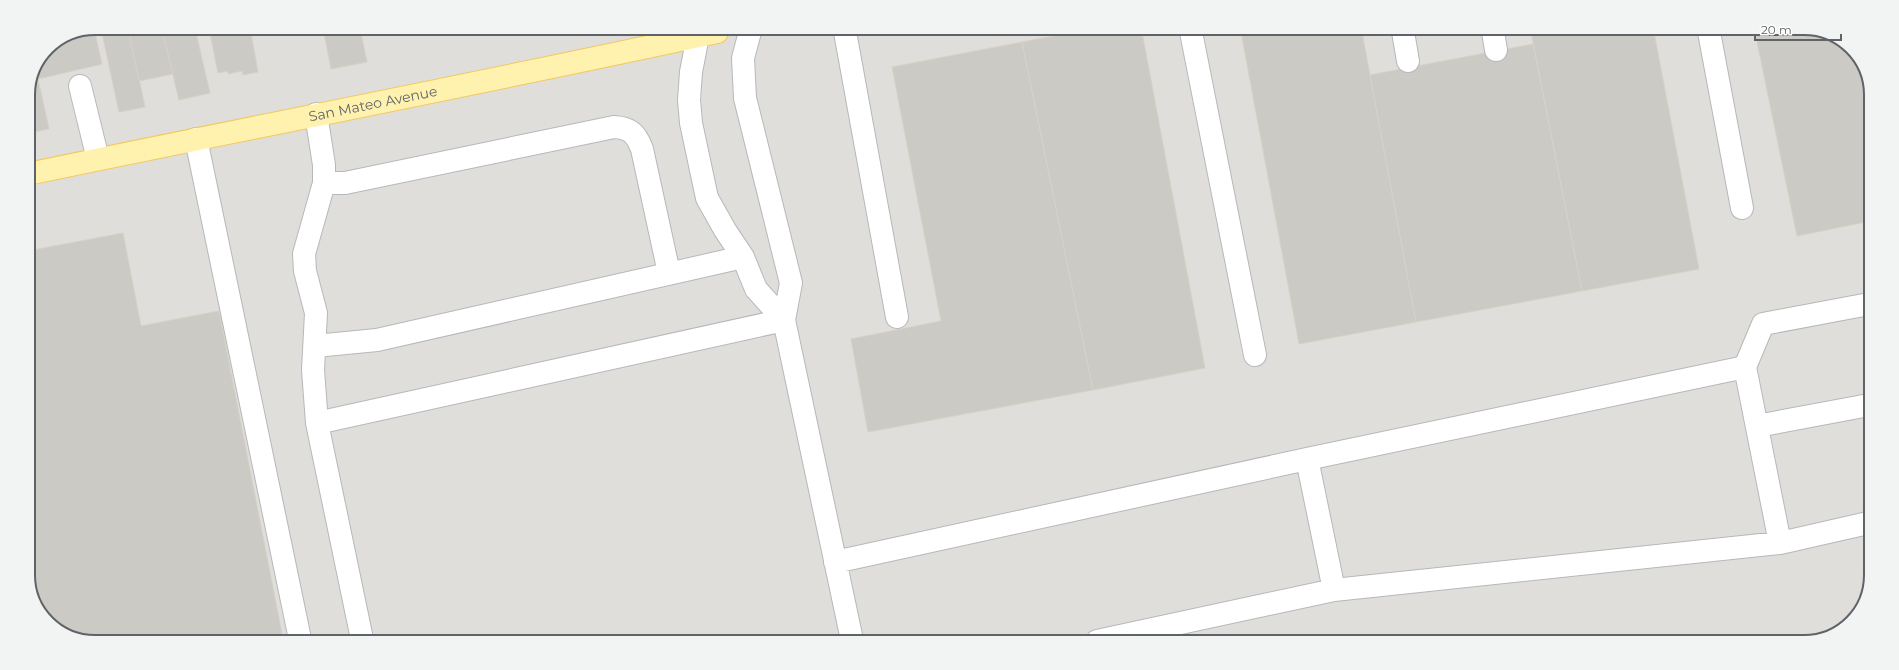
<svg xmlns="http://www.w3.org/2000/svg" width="1899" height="670" font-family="Montserrat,sans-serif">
  <rect width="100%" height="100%" fill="#f1efe8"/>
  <path fill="#e0deda" d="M1825,31L1871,90L1868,596L1845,628L1804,642L74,639L28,580V91L48,47L70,33Z"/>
  <path fill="#cccac5" stroke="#d6d1c6" d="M1825,31L1857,54L1871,90L1870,221L1797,236L1755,32Z
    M1075,32H1142L1205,368L1093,390L1022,42Z
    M1241,32H1362L1416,322L1299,344Z
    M1531,32H1654L1699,269L1582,291Z
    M70,33H95L102,64L38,79L49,129L28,133V91L48,47Z
    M102,33H129L145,107L119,112Z
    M129,33H163L173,74L139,81Z
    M163,33H196L210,93L179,100Z
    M210,33H251L258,72L243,75L242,71L228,74V71L218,73Z
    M324,33H361L367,62L331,69Z
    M1022,42L1093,390L868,432L851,339L941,321L892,67Z
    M1533,44L1582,291L1416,322L1370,75Z
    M123,233L141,326L219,311L283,639H74L42,616L28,580V251Z"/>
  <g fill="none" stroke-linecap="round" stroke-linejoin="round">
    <defs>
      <path id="minor" d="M750,32L743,58L745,98L791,283L784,320L852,640
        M845,32L897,317
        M1191,32L1255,355
        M1403,32L1408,61
        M1493,32L1496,50
        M1709,32L1742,208
        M698,36L691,72L689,100L691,123L707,198L725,230L743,257L756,289L784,320
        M80,86L98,159
        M316,114L324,165V183L304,254L305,271L316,313L313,370L317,423L362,639
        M196,139L300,639
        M324,183H345L614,127C631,128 636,134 642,149L669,273
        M315,346L377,340L743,257
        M1745,367L1763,324L1869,304
        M317,423L784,320
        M1757,426L1869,405
        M1307,459L1334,590
        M1780,543L1868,523
        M835,562L1307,459L1745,367L1780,543L1334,590L1097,641"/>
      <g id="major">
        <path id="s1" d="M28,174C258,126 488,82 717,32"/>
      </g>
    </defs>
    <use href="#minor" stroke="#b5b8bc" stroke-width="24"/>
    <use href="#major" stroke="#f2c960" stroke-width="24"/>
    <use href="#minor" stroke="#fff" stroke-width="22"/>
    <use href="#major" stroke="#fff2af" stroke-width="22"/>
  </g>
  <g text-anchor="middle" stroke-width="3" stroke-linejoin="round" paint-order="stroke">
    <g font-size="14" fill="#5f6368" stroke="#fff">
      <text dy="5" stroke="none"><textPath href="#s1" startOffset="352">San Mateo Avenue</textPath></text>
    </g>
  </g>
  <path d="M0 0H1899V670H0ZM95 35H1804A60 60 0 0 1 1864 95V575A60 60 0 0 1 1804 635H95A60 60 0 0 1 35 575V95A60 60 0 0 1 95 35Z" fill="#f2f3f3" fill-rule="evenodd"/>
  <path fill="none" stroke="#5f6368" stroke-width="2" d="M95 35H1804A60 60 0 0 1 1864 95V575A60 60 0 0 1 1804 635H95A60 60 0 0 1 35 575V95A60 60 0 0 1 95 35Z"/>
  <path d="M1755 34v6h86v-6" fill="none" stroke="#5f6368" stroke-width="2"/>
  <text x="1761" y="34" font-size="12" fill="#5f6368" stroke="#ffffff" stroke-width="3" paint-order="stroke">20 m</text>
</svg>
